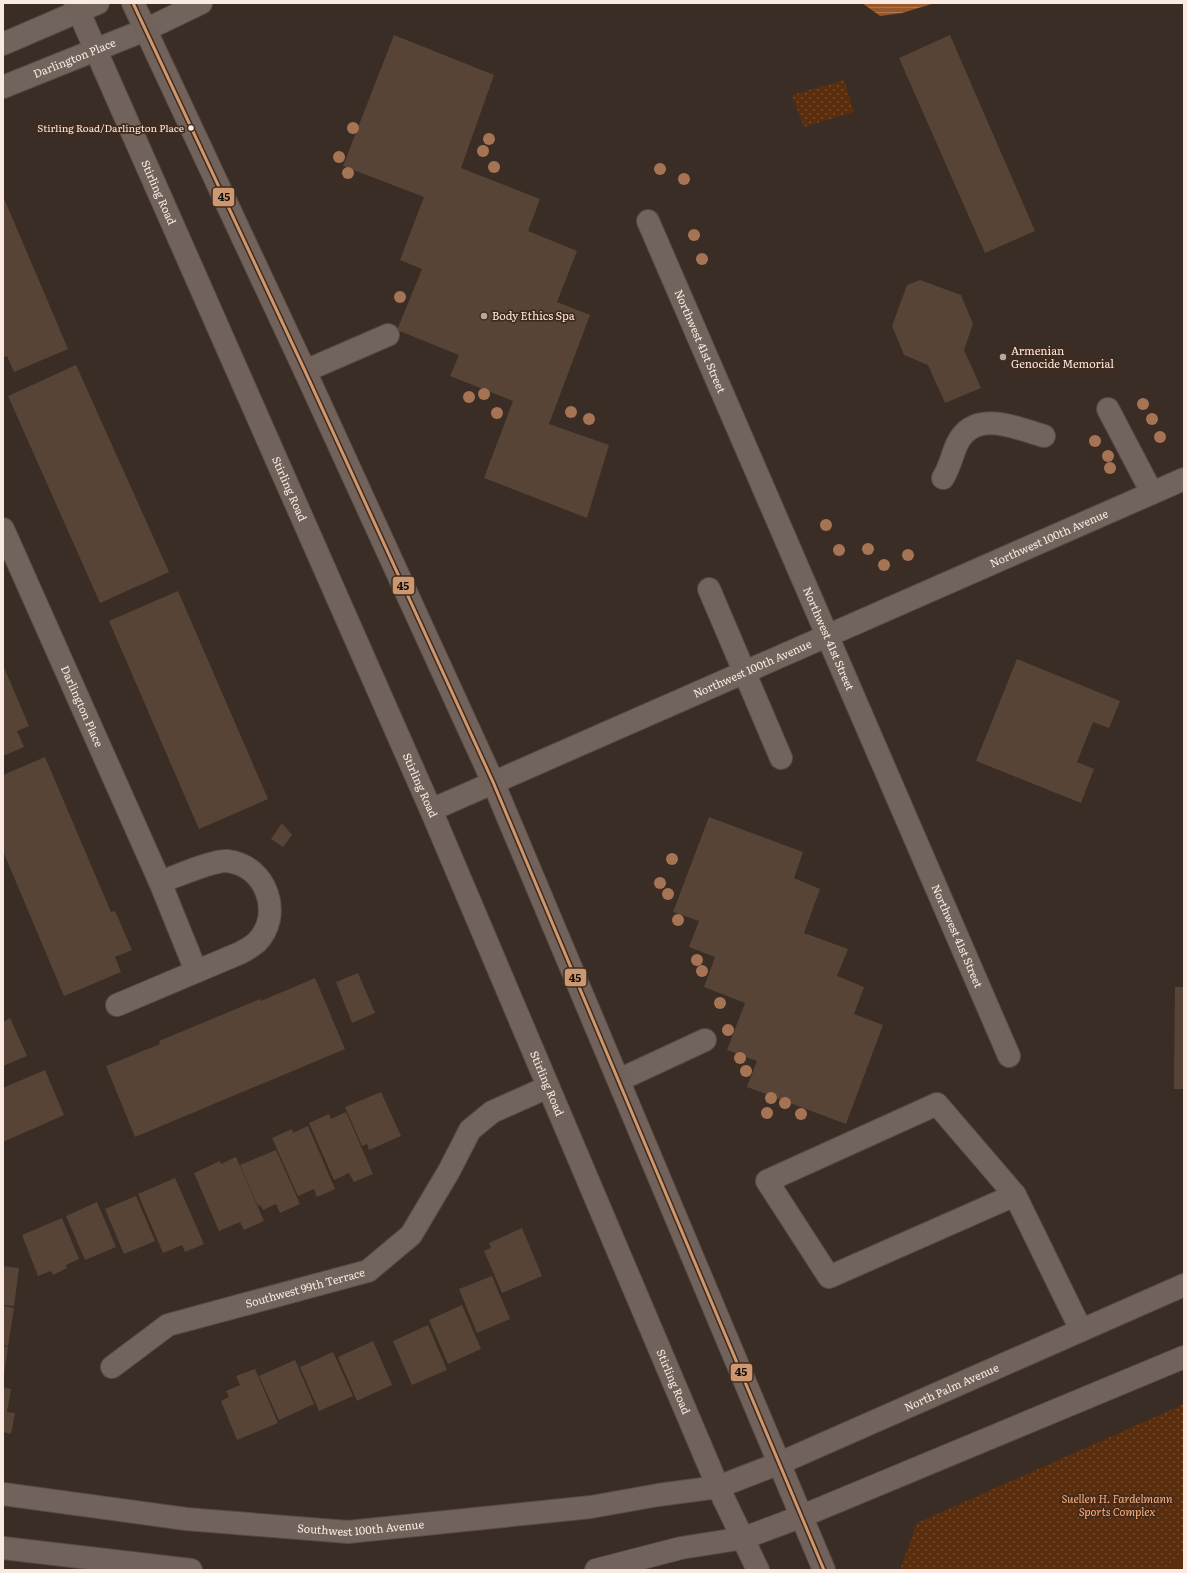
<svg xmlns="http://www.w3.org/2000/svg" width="1187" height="1573" font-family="Literata,serif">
  <defs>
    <pattern id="grass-dots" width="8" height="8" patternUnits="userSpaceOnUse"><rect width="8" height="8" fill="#5a2d0d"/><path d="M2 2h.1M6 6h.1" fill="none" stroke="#734c30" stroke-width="1.8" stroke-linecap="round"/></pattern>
    <pattern id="water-rules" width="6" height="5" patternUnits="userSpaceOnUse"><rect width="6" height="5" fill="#9a572a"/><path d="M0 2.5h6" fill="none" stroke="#ae7753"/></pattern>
  </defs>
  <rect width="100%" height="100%" fill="#3a2d25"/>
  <path fill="url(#grass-dots)" d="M844,80L854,112L804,127L792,95Z
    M1184,1404V1570H900L917,1523Z"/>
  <path fill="#5a2d0d" d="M1184,1554V1570H1162Z"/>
  <path fill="url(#water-rules)" d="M862,3H935L902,13L880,16Z"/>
  <path fill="#574436" d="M394,35L494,75L461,168L540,199L528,231L577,251L557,302L590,315L549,424L609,445L587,518L484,478L513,401L450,376L459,355L397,330L422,269L400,260L424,197L343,166Z
    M950,35L1035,231L985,253L899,58Z
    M3,196L68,349L14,372L7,356L3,358Z
    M920,280L961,295L973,324L964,350L981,388L945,403L928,365L904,355L892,326L907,285Z
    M76,365L169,572L100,603L8,396Z
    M178,591L268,799L199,829L109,621Z
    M1017,659L1120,701L1109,728L1093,722L1077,762L1094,769L1081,803L976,761Z
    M3,665L29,726L17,731L24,747L3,756Z
    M45,757L111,912L115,911L132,950L115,957L121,972L64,996L3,851V775Z
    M709,817L803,852L794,878L820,889L804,933L848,949L837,976L864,987L854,1014L883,1025L846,1124L747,1087L757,1061L727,1050L745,1003L704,987L715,957L689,947L699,921L673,912Z
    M282,823L292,835L283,847L271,839Z
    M358,973L375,1013L352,1023L336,982Z
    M315,978L345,1049L135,1137L106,1066L160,1044L159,1041L260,999L261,1001Z
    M1175,987H1184V1089H1174Z
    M10,1018L27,1056L3,1066V1022Z
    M45,1070L64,1115L3,1142V1088Z
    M381,1092L401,1136L369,1150L367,1144L362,1146L345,1107Z
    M346,1112L373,1174L354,1182L349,1173L334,1180L309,1123L329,1114L331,1119Z
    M308,1126L335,1189L317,1197L314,1189L298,1196L272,1138L292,1129L293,1133Z
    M276,1150L300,1204L280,1213L276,1204L263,1210L260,1205L258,1206L240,1165Z
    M236,1157L264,1221L244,1230L240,1222L219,1231L194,1173L220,1161L221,1164Z
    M175,1178L204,1244L185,1252L182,1245L163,1253L138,1194Z
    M136,1196L155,1241L124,1254L105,1209Z
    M97,1202L116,1247L85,1260L66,1216Z
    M62,1218L79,1259L66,1265L67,1268L53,1275L51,1271L38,1276L22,1235Z
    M522,1228L542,1276L502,1293L484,1251L491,1248L489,1243Z
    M3,1266L19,1268L14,1306L3,1305Z
    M492,1276L510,1319L477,1333L459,1289Z
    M462,1305L481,1349L448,1364L429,1320Z
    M3,1306L14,1308L8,1346L3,1345Z
    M428,1325L447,1370L412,1385L393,1341Z
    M373,1341L392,1385L357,1401L338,1357Z
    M3,1346L8,1347L4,1375H3Z
    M333,1352L353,1396L319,1411L300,1367Z
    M295,1360L314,1404L279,1420L259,1376Z
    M255,1369L278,1423L237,1440L221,1401L229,1397L226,1391L240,1385L236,1376Z
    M3,1387L11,1389L7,1412L15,1413L11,1434L3,1432Z"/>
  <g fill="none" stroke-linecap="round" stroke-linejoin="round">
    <defs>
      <g id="minor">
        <path d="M3,44L98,3"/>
        <path id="s1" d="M3,87L145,30L201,3"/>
        <path id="s2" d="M648,221L1009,1056"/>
        <path d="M305,371L388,335"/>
        <path d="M1108,409L1152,493"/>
        <path d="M943,478C950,467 952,455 957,444C974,408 1016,428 1044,436"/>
        <path id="s3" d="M3,529L160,882L196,971"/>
        <path d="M709,589L781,758"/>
        <path id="s4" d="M431,810L1184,479"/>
        <path d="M117,1005L240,953C246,950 251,947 256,943C284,916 267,865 227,861C213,860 175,877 160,882"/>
        <path d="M619,1080L705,1040"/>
        <path d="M937,1104L1015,1195L829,1277L767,1181Z"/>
        <path d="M1015,1195L1081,1330"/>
        <path id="s5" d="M112,1367L168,1325L368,1271L411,1235L449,1171L470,1130L492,1112L548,1087"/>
      </g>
      <g id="major">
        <path id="s6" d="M75,3L431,810L718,1487L758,1570"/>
        <path d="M133,3L305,371L493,782L824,1570"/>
        <path id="s7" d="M3,1494L186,1519L348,1532L591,1507L658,1495L718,1487L780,1463L1184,1285"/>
        <path d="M3,1548L191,1570"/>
        <path d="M596,1570L681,1548L744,1538L800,1517L1184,1357"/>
      </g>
    </defs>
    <use href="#minor" stroke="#574c45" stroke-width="24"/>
    <use href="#major" stroke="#574c45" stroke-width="24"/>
    <use href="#minor" stroke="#70645c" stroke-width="22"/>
    <use href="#major" stroke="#71635b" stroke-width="22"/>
    <defs>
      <path id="bus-1" d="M133,3L305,371L493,782L824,1570"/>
    </defs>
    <use href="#bus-1" stroke="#422b1d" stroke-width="6"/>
    <use href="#bus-1" stroke="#cd976f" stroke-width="3"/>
  </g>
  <g fill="#a67455">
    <circle cx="353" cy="128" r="6"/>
    <circle cx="489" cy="139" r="6"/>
    <circle cx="483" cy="151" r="6"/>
    <circle cx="339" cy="157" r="6"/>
    <circle cx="494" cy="167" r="6"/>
    <circle cx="660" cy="169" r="6"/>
    <circle cx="348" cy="173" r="6"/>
    <circle cx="684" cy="179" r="6"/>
    <circle cx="694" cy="235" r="6"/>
    <circle cx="702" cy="259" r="6"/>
    <circle cx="400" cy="297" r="6"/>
    <circle cx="484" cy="394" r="6"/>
    <circle cx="469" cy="397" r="6"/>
    <circle cx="1143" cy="404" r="6"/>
    <circle cx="571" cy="412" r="6"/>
    <circle cx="497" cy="413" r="6"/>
    <circle cx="589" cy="419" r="6"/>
    <circle cx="1152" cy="419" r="6"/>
    <circle cx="1160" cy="437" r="6"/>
    <circle cx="1095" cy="441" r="6"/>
    <circle cx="1108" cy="456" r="6"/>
    <circle cx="1110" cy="468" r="6"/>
    <circle cx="826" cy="525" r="6"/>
    <circle cx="868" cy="549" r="6"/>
    <circle cx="839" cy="550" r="6"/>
    <circle cx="908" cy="555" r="6"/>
    <circle cx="884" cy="565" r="6"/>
    <circle cx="672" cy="859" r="6"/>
    <circle cx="660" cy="883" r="6"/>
    <circle cx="668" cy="894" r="6"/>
    <circle cx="678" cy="920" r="6"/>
    <circle cx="697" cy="960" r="6"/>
    <circle cx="702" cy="971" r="6"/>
    <circle cx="720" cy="1003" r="6"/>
    <circle cx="728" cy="1030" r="6"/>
    <circle cx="740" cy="1058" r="6"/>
    <circle cx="746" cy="1071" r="6"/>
    <circle cx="771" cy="1098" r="6"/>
    <circle cx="785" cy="1103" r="6"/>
    <circle cx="767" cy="1113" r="6"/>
    <circle cx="801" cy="1114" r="6"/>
  </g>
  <circle fill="#faeae1" stroke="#422b1d" stroke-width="1.5" cx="191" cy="128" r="3.5"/>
  <g fill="#b7a89f" stroke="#422b1d" stroke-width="1.5">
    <circle cx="484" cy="316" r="4"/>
    <circle cx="1003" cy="357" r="4"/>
  </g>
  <g text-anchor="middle" stroke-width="3.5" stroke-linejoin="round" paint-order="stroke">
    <g font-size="10" fill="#faeae1" stroke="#422b1d" text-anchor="end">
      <text x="184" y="132">Stirling Road/Darlington Place</text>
    </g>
    <g font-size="11" fill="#faeae1" stroke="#422b1d">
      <text dy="4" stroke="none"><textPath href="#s1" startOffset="77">Darlington Place</textPath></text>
      <text dy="4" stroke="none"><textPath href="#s6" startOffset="207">Stirling Road</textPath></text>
      <text dy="4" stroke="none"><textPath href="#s2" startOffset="131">Northwest 41st Street</textPath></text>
      <text dy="4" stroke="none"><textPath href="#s6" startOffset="531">Stirling Road</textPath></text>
      <text dy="4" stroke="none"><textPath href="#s4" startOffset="675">Northwest 100th Avenue</textPath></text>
      <text dy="4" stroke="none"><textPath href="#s2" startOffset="455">Northwest 41st Street</textPath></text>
      <text dy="4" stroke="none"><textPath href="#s4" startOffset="351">Northwest 100th Avenue</textPath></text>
      <text dy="4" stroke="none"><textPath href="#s3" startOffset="194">Darlington Place</textPath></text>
      <text dy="4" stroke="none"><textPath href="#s6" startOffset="855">Stirling Road</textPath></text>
      <text dy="4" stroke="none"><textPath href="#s2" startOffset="779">Northwest 41st Street</textPath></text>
      <text dy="4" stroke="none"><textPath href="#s6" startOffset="1179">Stirling Road</textPath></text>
      <text dy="4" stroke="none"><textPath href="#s5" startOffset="212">Southwest 99th Terrace</textPath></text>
      <text dy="4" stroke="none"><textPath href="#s6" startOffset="1503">Stirling Road</textPath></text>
      <text dy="4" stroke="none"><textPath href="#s7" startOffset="974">North Palm Avenue</textPath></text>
      <text dy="4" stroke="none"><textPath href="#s7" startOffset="360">Southwest 100th Avenue</textPath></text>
    </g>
    <g font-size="11" fill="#faeae1" stroke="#422b1d" text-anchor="start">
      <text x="492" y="320">Body Ethics Spa</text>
      <text x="1011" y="355">Armenian<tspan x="1011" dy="13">Genocide Memorial</tspan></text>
    </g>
    <g font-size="11" font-style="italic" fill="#ffae7d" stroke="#422b1d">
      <text x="1117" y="1503">Suellen H. Fardelmann<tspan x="1117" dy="13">Sports Complex</tspan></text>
    </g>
  </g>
  <g stroke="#422b1d" stroke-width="1.5">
    <rect x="212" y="187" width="23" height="20" rx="4" fill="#cd976f"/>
    <rect x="392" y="576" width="23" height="19" rx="4" fill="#cd976f"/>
    <rect x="564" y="968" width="23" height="19" rx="4" fill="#cd976f"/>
    <rect x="730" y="1363" width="23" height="19" rx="4" fill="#cd976f"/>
  </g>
  <g font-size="11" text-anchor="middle" font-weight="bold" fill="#111">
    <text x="224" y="201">45</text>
    <text x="403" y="590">45</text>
    <text x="575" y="982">45</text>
    <text x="741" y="1376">45</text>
  </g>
  <rect width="1187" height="1573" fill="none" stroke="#faeae1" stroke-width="8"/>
</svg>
